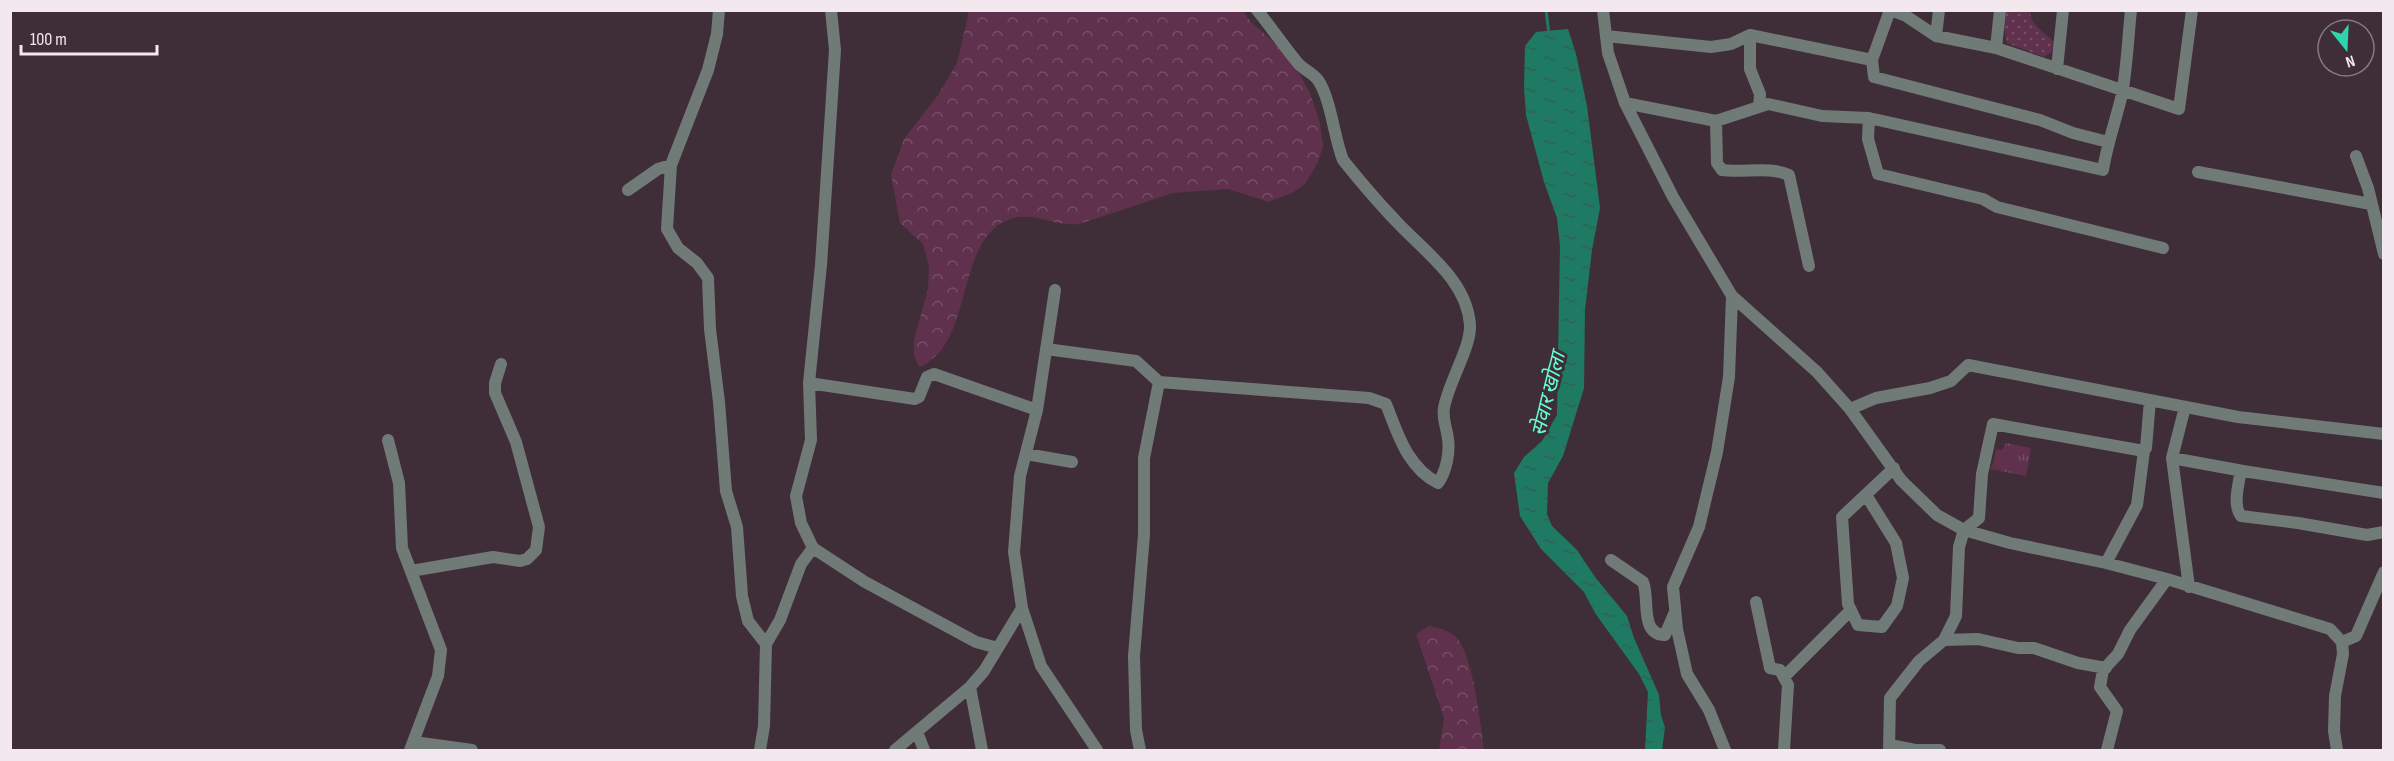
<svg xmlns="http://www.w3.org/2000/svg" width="2394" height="761" font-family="'Sofia Sans Condensed','Noto Sans Devanagari',sans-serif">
  <defs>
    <pattern id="grass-dots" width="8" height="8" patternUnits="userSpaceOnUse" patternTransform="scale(1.5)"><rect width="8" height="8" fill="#5f314d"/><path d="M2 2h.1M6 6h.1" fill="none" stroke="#764f67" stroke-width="1.8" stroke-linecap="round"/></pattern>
    <pattern id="forest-crowns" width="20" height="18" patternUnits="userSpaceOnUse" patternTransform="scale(1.5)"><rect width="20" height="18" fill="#5f314d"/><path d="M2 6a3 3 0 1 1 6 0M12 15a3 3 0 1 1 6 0" fill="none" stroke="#764f67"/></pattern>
    <pattern id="park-tufts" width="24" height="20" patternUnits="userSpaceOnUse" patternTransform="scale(1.5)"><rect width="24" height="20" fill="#5f314d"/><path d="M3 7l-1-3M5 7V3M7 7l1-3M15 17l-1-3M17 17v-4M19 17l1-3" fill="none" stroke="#764f67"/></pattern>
    <pattern id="water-ripples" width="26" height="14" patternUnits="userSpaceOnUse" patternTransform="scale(1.5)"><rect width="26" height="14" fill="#1e7a62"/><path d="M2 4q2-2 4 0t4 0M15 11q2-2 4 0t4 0" fill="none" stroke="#346054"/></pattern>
  </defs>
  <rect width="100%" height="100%" fill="#3f2e38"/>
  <path fill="url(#grass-dots)" d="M2004,11H2030C2031,26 2043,31 2054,42L2052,52L2044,57L2007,43L2003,22Z"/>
  <path fill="url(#forest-crowns)" d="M969,11H1243L1250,21L1278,46L1298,71L1310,93L1320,123L1323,147L1318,162L1305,184L1292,193L1269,202L1228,189L1173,193L1079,224C1056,227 1032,211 1010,219C954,238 975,346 919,367L914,355V340L928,289L929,266L923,244L900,223L891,175L904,139L938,95L957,63Z
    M1429,626C1438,628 1448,630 1455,636C1473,653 1481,725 1484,750H1439L1444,718L1416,634Z"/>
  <path fill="url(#park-tufts)" d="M2006,443L2031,448L2026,476L1990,469L1993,464L1996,449L2002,450Z"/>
  <path fill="url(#water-ripples)" d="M1568,29L1576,54L1587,106L1600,208L1592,250L1585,310L1584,388L1563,456L1548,483L1547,514L1552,526L1577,550L1595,577L1627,616L1634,638L1659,695L1661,715L1665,728L1662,750H1645L1648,692L1639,674L1595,613L1584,592L1541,549L1520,516L1514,473L1524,457L1542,441L1557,415L1560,246L1557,218L1544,182L1526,115L1524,88L1525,46L1536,32Z"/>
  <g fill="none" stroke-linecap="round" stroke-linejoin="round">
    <path stroke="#1e7a62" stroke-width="3" d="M1546,10L1549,34"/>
    <path stroke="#707a77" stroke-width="12" d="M719,10L717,34L708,70L671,165L667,229L678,248L697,263L708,278L710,329L719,402L726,491L737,527L742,596L748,621L766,644
      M831,10L835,50L821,265L809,383L811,440L796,496L801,523L813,548L865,582L976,642L998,648
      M1603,10L1608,53L1625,103L1673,197L1732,296L1817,372L1850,409L1901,480L1937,515L1964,530L2010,543L2106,563L2167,579L2330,629L2342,642L2343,654L2335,696L2334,731L2337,750
      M1890,10L1906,16L1936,36L1996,48L2179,109L2192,10
      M1890,10L1872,60L1874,77L2040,120L2073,133L2108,142
      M1606,36L1711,47L1731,44L1750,35
      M1936,36L1939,10
      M1996,48L2000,10
      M2057,69L2063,10
      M1625,103L1716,121
      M1759,107L1760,94L1750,69V35L1872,60
      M1869,118L1868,139L1878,174L1983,199L1997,207L2163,248
      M2356,156L2368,188L2384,254
      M2198,172L2371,204
      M628,190L658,169L671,165
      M1809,266L1789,175C1770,166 1743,173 1722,170L1717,163L1716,121L1768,104L1822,116L1869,118L2103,170C2107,144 2116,120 2122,94C2127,67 2128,38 2131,10
      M1055,290L1037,410L1020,476L1014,552L1022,608L1041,666L1097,750
      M1046,349L1136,361L1159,382L1369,398L1386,404C1398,434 1407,467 1438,483C1446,472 1450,453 1448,439C1447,428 1442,420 1444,408C1448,383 1471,348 1470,325C1467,279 1422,250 1394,219C1376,200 1359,180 1343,160C1334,138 1331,99 1318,80C1312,72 1302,69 1297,62C1283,45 1271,27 1257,10
      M809,383L915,399L919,397L927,377L934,374L1037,410
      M2185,407L2172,458L2189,587
      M1850,409L1876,398L1930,388L1951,381L1968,365L2238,417L2384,434
      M388,440L399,483L402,548L441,650L438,676L410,750
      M1026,454L1072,462
      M2172,458L2243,471
      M2384,493L2243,471L2240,475C2238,487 2233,506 2241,516L2298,523L2367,535L2384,532
      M1866,495L1896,543L1903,578L1897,606L1882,627L1858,625L1848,604L1842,517L1894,468
      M1611,560L1643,582C1650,597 1639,635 1665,635L1674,614
      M2106,563L2137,505L2144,451L2146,448L2150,400
      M411,571L493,557L520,561L527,559L536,550L539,527L516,442L495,393V383L501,364
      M1756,602L1770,668L1780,670L1788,685L1784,750
      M1944,640L1978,639L2018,648H2034L2078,663L2106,668
      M2342,642L2356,636L2384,572
      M1785,676L1851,610
      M970,687L982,750
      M917,732L924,750
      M414,742L472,750
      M1890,745L1915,750H1940
      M760,750L764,726L766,644L780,620L801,564L813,548
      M895,750L970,687L984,671L1022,608
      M1140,750L1136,730L1134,656L1144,535V458L1159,382
      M1725,750L1709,710L1687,674L1677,629L1673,587L1699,527L1717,452L1729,377L1732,296
      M1889,750L1890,698L1919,661L1944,640L1956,616L1959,547L1964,530L1979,518L1982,474L1993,424L2144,451
      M2107,750L2117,711L2100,687L2103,670L2118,654L2130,630L2167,579"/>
  </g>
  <g text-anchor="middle" stroke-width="6" stroke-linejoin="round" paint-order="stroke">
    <g font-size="21" font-style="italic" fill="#63fed1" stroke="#3f2e38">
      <text transform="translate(1548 394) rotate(-76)" y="7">सेवार खोला</text>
    </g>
  </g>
  <rect width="2394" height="761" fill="none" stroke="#f3e8ee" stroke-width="24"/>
  <g transform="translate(2346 48) rotate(162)"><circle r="28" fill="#3f2e38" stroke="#877881" stroke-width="1.5"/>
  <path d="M0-4.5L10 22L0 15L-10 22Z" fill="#2ed4ab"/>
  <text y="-9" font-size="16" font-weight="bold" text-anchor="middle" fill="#f3e8ee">N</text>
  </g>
  <path d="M21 45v9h136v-9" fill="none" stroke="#f3e8ee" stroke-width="3"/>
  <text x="30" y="45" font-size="18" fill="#f3e8ee" stroke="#3f2e38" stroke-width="4.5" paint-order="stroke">100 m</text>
</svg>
